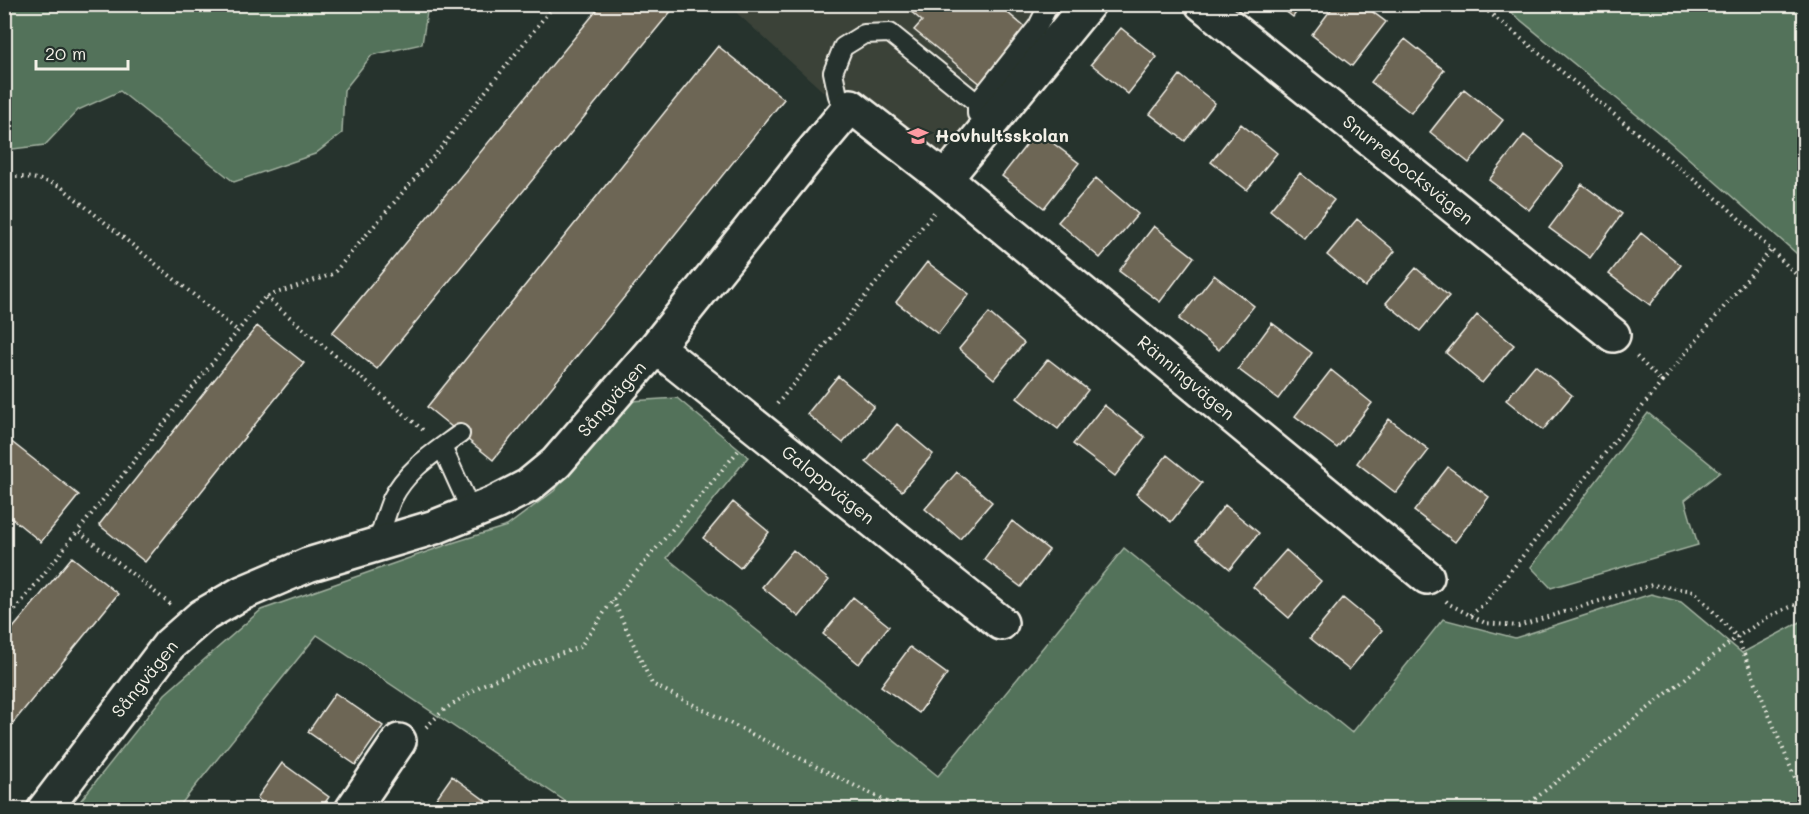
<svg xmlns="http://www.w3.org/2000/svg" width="1809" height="814" font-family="Mali,sans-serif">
  <rect width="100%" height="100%" fill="#26332d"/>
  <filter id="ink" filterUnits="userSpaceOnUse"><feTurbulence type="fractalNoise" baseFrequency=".0167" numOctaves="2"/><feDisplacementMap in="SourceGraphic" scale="12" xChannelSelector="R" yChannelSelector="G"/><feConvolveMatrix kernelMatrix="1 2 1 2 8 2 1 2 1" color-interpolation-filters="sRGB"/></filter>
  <g filter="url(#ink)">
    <path fill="#3b4239" d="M728 5H1069L925 184Z"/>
    <path fill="#52725a" stroke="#a3b2a1" stroke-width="1.5" d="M4 5 5 4 428 5 422 44 372 55 344 90 342 133 315 154 234 182 120 91 78 110 45 145 5 150Z
      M1502 5H1804V260L1670 142Z
      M677 398 748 457 667 558 938 776 1124 548 1352 733 1443 619 1515 638 1651 594 1681 602 1742 653 1804 620V809H577L317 635 177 809H74L165 694 261 610 455 542 507 526 554 491 631 401Z
      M1648 413 1720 472 1685 500 1698 545 1551 588 1531 567Z"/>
    <path fill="#6d6655" stroke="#f4f1e8" stroke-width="1.5" d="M602 4H677L377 369 332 333Z
      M902 4H997L1027 29 982 85 914 30 922 21Z
      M1276 4H1302L1293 17Z
      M1335 4H1362L1386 22 1352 66 1312 35Z
      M1121 28 1157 57 1128 94 1091 64Z
      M1405 39 1444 70 1411 113 1371 82Z
      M718 46 784 99 493 460 427 407Z
      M1180 75 1215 103 1185 141 1150 114Z
      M1464 89 1503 120 1469 163 1430 132Z
      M1241 124 1277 153 1247 190 1211 162Z
      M1037 131 1079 163 1044 208 1002 176Z
      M1524 135 1563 166 1529 210 1489 180Z
      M1300 173 1334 200 1304 238 1270 210Z
      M1096 178 1138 214 1100 258 1058 222Z
      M1582 184 1622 214 1590 258 1549 228Z
      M1357 219 1395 251 1365 287 1327 255Z
      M1154 226 1194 257 1160 302 1119 271Z
      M1641 233 1681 265 1650 305 1609 274Z
      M927 262 969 294 938 334 896 302Z
      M1416 268 1449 296 1420 331 1386 303Z
      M1214 275 1254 306 1219 350 1179 319Z
      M989 313 1024 343 994 379 959 349Z
      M1477 315 1514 345 1482 383 1446 353Z
      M1272 323 1312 353 1278 399 1238 369Z
      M257 326 304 363 145 562 99 525Z
      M1048 359 1088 390 1058 429 1017 398Z
      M1535 365 1572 395 1543 430 1506 400Z
      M1331 370 1372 403 1337 448 1295 416Z
      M838 376 874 406 843 443 807 414Z
      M1104 405 1145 437 1115 476 1073 444Z
      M1389 419 1429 450 1396 493 1357 463Z
      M897 424 933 454 902 491 866 462Z
      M4 436 79 495 41 542 4 512Z
      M1167 455 1202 483 1171 522 1136 494Z
      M1448 467 1489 497 1455 542 1414 511Z
      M957 472 992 502 960 539 925 509Z
      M733 502 769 532 740 568 703 538Z
      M1225 505 1259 533 1230 569 1196 541Z
      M1012 521 1049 550 1021 587 984 559Z
      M793 550 829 580 799 617 762 587Z
      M1286 550 1321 581 1289 618 1253 587Z
      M72 557 118 594 4 734V639Z
      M853 597 889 626 859 664 823 634Z
      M1343 598 1382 630 1349 670 1310 638Z
      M910 647 947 674 919 713 881 686Z
      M335 693 383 726 356 765 308 732Z
      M282 763 329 797 320 810H272L257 798Z
      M452 776 497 809V810H428Z"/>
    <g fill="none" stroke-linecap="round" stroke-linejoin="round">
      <g stroke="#f4f1e8" stroke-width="22">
        <path id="lane" d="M851 106 838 96 833 72 843 47 864 34 890 33 977 103
          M977 114V103L1038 26 1049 4
          M442 447 472 513
          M377 544C382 529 386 513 392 499 407 469 434 453 460 434"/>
      </g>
      <g stroke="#f4f1e8" stroke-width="38">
        <path id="street" d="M1202 4 1613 335
          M945 179 1427 577
          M656 347 1001 623
          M44 810 169 645 202 616 242 593 308 565 435 527 495 503 528 486 556 463 656 347 809 156 851 106 945 179 1088 4
          M352 810 399 741"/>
      </g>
      <path stroke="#f4f1e8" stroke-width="4" stroke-dasharray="1.5 4.5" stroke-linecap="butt" d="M1479 4 1726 206 1804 282
        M4 178C25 175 41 179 60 186L238 331
        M266 297 423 430
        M1662 382 1770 251
        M777 404 936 210
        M613 600 652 684 903 810
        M1446 601 1449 604 1485 623 1518 626 1652 585 1694 591 1737 637 1804 800
        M170 604 78 531 265 297 333 274 439 150 555 4
        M1471 615 1485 603 1662 382 1636 356
        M4 624 78 531
        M426 727 445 709 482 685 545 659 580 647 613 600 738 451
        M1521 810 1737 637 1768 617 1804 601"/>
      <use href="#lane" stroke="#26332d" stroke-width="18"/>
      <use href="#street" stroke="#26332d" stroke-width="33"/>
    </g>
  </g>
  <defs>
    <g id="school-bare" transform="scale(1.62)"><path d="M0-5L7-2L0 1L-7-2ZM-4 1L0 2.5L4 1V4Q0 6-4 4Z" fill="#ff9aa2" stroke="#26332d" stroke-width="2.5" paint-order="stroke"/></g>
  </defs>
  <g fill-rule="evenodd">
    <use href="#school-bare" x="918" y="136"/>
  </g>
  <g text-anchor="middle" stroke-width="4.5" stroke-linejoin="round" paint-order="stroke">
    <g font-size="18" font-weight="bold" fill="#f4f1e8" stroke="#26332d" text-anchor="start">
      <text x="935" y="142">Hovhultsskolan</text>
    </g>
    <g font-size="18" fill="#f4f1e8" stroke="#26332d">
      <text transform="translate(1408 170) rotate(39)" y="6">Snurrebocksvägen</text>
      <text transform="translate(1186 378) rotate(40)" y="6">Ränningvägen</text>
      <text transform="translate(612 399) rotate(-49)" y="6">Sångvägen</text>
      <text transform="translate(828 485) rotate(39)" y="6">Galoppvägen</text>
      <text transform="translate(145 679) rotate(-51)" y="6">Sångvägen</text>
    </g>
  </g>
  <rect width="1809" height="814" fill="none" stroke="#26332d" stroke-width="24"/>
  <rect x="12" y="12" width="1785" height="790" fill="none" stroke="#f4f1e8" stroke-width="2" filter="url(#ink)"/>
  <path d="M36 60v9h92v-9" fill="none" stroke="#f4f1e8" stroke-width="3"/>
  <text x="45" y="60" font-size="18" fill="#f4f1e8" stroke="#26332d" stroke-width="4.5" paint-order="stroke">20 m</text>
</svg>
